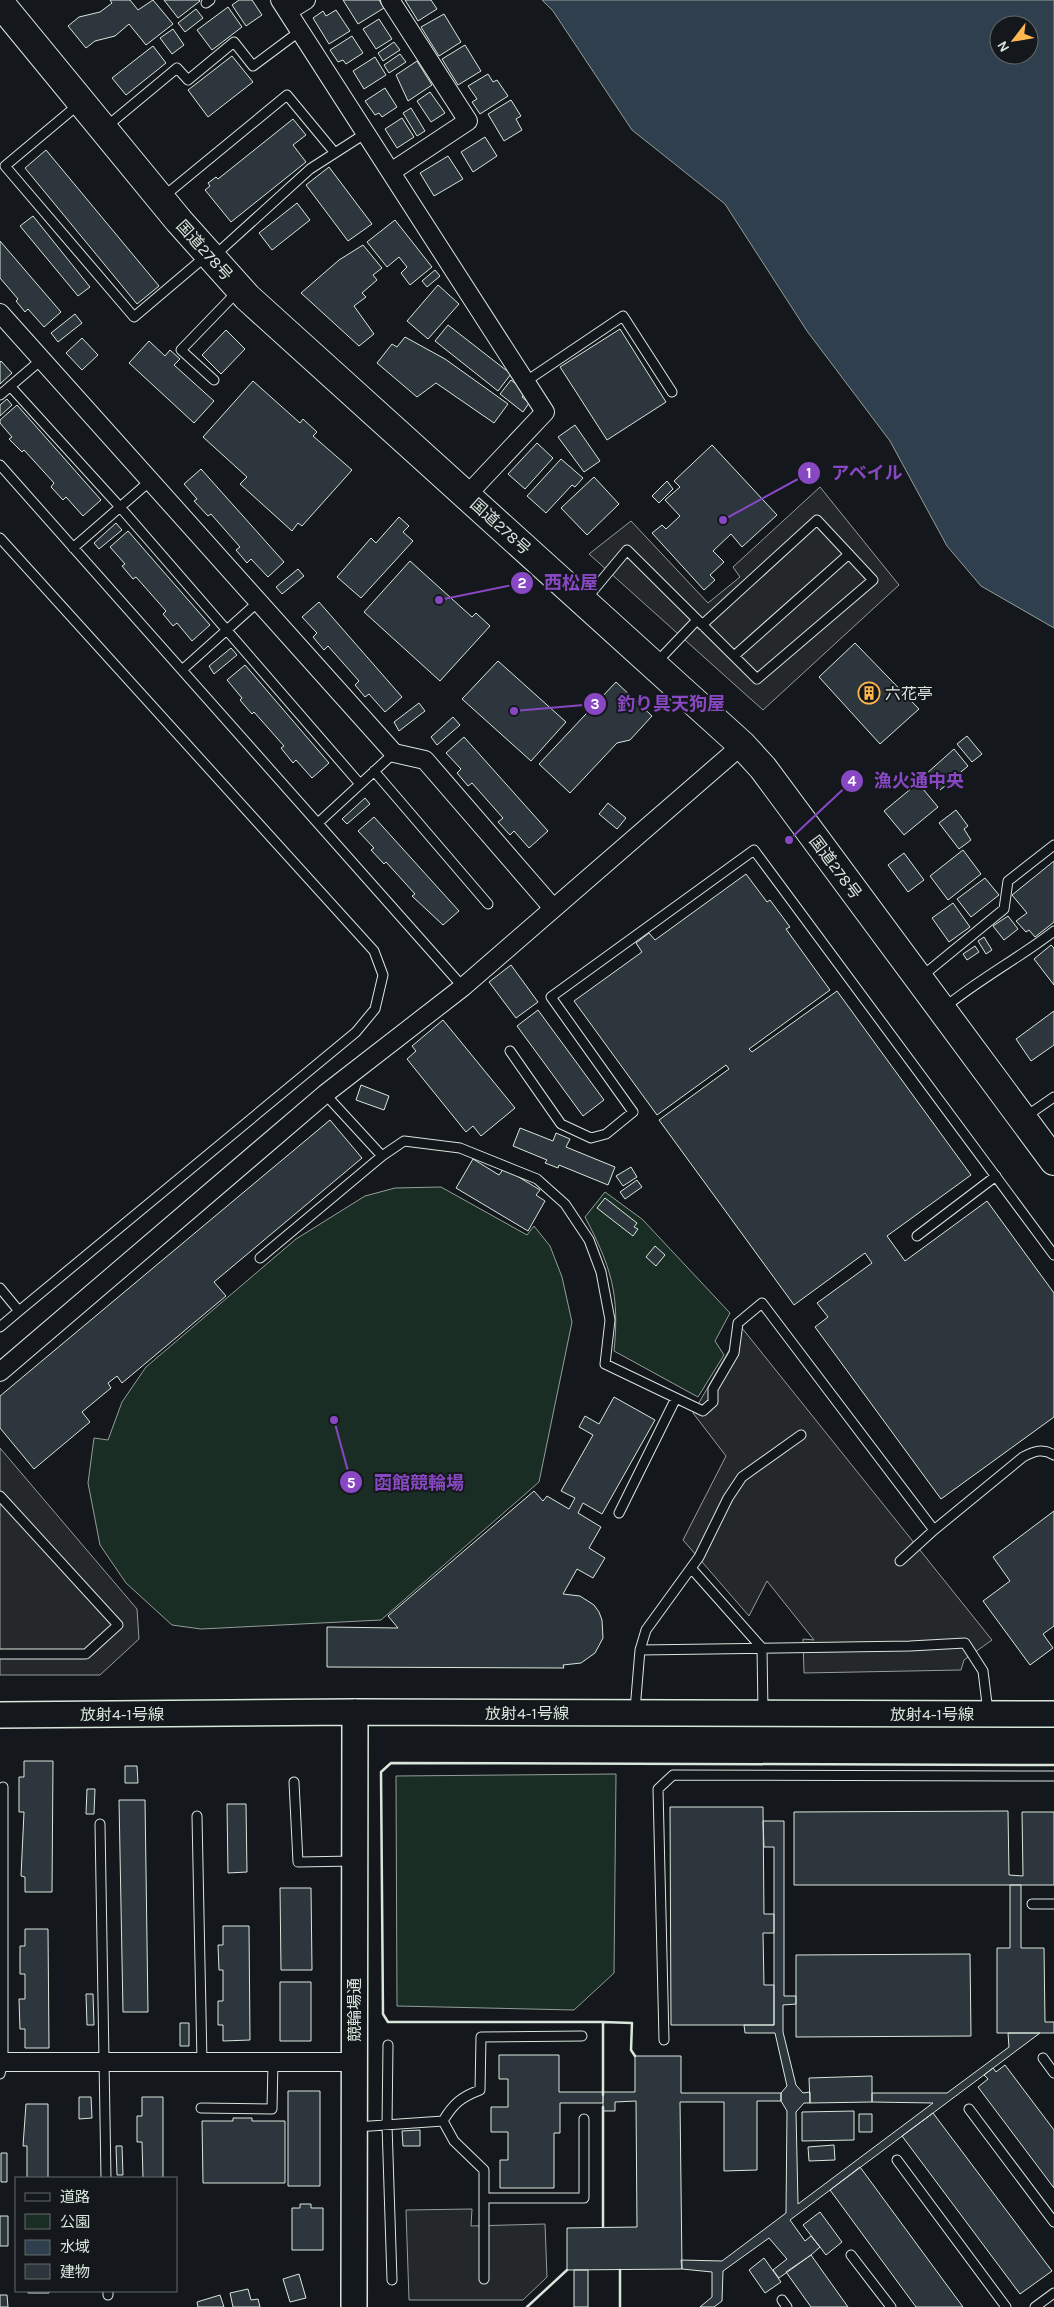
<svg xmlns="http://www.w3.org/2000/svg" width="1054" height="2307" font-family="Karla,'Noto Sans JP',sans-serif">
  <rect width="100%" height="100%" fill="#14181c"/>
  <path fill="#1a2d24" stroke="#939e99" d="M441 1187 527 1235 534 1226 550 1246 562 1277 572 1322 539 1482 381 1620 201 1629 172 1625 126 1583 100 1545 88 1483 94 1438 108 1440 122 1402 146 1367 296 1239 365 1196 395 1188Z
    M605 1192 642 1219 730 1313 715 1341 724 1355 698 1397 614 1351C620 1294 611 1267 585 1217Z
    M616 1774 614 1973 574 2010 397 2006 396 1776Z"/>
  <path fill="#24282b" stroke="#939e99" d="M820 487 899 585 763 710 589 554 631 521 708 603 740 577 733 567Z
    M742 1328 992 1640 964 1660 961 1670 804 1673 803 1639 814 1640 767 1581 749 1616 683 1540 726 1456 693 1413Z
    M0 1448 137 1609 139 1639 100 1675H0Z
    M472 2209 471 2226 545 2224 547 2277 523 2300H409L406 2210Z"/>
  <path fill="#2f3f4d" stroke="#939e99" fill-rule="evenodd" d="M542 0H1054V628L981 586 947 546 890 441 807 331 725 204 632 130 553 11ZM999 25H1029V55H999Z"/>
  <path fill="#2c363c" stroke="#d8e6dc" d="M110 0H130L138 10 153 0 173 24 146 45 129 24 115 36 95 41 86 48 68 26 79 17 100 12 112 3Z
    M164 0H199L200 1 178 18Z
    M239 0H252L262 15 246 26 232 5Z
    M343 0H379L384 8 358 24Z
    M405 0H431L437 9 418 21Z
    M228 7 242 27 212 50 197 30Z
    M196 9 203 18 185 32 178 23Z
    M336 10 350 31 329 44 313 18 323 11 326 16Z
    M444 14 461 42 439 56 421 27Z
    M379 19 392 39 376 49 363 29Z
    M173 29 184 45 172 54 160 38Z
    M352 36 363 53 346 64 343 60 338 62 330 50Z
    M394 42 400 50 383 61 378 53Z
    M465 45 481 71 458 85 442 59Z
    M153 46 166 63 126 95 112 78Z
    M400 54 406 62 389 73 384 65Z
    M232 56 253 82 208 117 188 90Z
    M375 57 386 75 364 89 353 71Z
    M417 61 432 85 408 101 396 75Z
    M488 74 493 82 497 80 508 96 480 114 472 102 477 99 468 86Z
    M385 88 397 107 382 117 379 113 375 115 365 101Z
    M430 92 445 113 431 122 417 101Z
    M511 100 521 116 516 119 522 130 504 141 488 114Z
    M411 108 425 131 417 136 403 113Z
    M402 118 414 137 397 148 385 129Z
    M293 119 306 135 293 145 306 162 231 222 205 190 210 186 208 183 216 177 218 179Z
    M485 137 497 156 473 172 461 152Z
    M46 150 159 286 137 304 25 168Z
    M448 156 463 179 434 196 420 173Z
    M329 167 372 224 348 241 306 185Z
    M297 203 310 220 272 250 259 233Z
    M33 216 90 287 78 296 20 226Z
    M395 220 432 267 410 285 401 273 407 267 399 257 387 267 367 242Z
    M0 241 61 312 44 327 28 309 25 312 16 301 18 299 0 278Z
    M363 245 382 268 373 275 377 280 362 293 366 297 354 306 374 334 359 346 301 293 339 260Z
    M435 270 440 276 427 287 422 281Z
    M438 285 459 304 428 339 407 321Z
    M75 314 82 323 58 342 51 333Z
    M448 325 511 374 498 391 435 341Z
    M620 329 666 402 607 440 560 367Z
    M226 330 245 349 221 374 202 355Z
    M405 337 445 359 508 404 494 423 436 383 417 397 377 363 392 344 397 347Z
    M82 338 98 355 82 370 66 353Z
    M149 341 165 356 170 350 180 359 174 365 214 401 194 423 129 363Z
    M1 361 12 373 0 384V362Z
    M511 380 526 392 522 397 529 403 523 412 500 394Z
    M253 381 300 423 303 419 317 432 313 436 352 470 302 526 298 523 292 531 240 484 247 477 203 437Z
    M7 399 12 405 0 416V405Z
    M17 405 101 500 83 516 66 497 63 500 51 487 54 483 24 450 22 452 9 439 12 437 0 423V420Z
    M575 425 600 461 584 472 558 437Z
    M537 443 553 458 525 489 508 474Z
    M712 445 777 515 742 547 731 534 713 551 724 562 710 575 715 580 704 590 652 533 662 525 666 529 680 516 665 500 680 487 674 481Z
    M561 459 583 478 575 487 572 485 546 513 527 496Z
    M201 469 284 562 268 577 251 559 247 563 236 550 240 547 211 514 208 516 194 501 197 499 184 484Z
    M594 477 619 504 587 535 561 508Z
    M667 481 673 489 659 503 652 496Z
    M399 517 409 526 403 532 413 541 361 598 337 577 371 538 376 543Z
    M116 523 122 530 99 549 94 543Z
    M128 531 210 625 192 641 177 623 173 626 163 614 166 611 136 577 133 579 122 566 125 564 110 547Z
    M410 561 472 617 476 613 490 626 440 681 364 612Z
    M298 569 304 576 282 594 276 587Z
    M319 602 402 697 385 712 369 694 365 697 355 685 359 681 328 646 324 650 313 637 317 633 302 617Z
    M855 643 919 709 880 744 819 677Z
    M231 648 237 655 214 674 209 666Z
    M498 661 566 722 531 761 462 699Z
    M245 665 329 763 312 778 296 760 293 763 281 748 284 746 254 712 252 714 240 700 242 698 227 680Z
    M616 682 652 716 630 740 617 743 570 793 539 764Z
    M419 703 425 711 399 731 394 722Z
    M453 717 460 725 437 745 431 737Z
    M967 736 982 754 972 762 957 744Z
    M464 737 548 831 529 848 514 831 510 835 498 822 503 818 472 783 468 786 457 773 461 769 446 753Z
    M954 749 968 766 955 777 958 781 949 790 945 786 940 790 926 774Z
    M918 783 938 807 904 835 884 811Z
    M365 798 370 804 347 824 342 819Z
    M608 803 626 818 617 829 599 814Z
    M956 810 968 826 964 829 971 840 959 849 939 823Z
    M374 817 459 911 443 925 412 896 415 894 386 862 384 864 371 850 374 848 358 831Z
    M963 850 981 874 948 900 930 876Z
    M904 853 924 880 908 892 888 865Z
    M1054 861V922L1035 937 1029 930 1026 932 1016 921 1027 913 1012 895Z
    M746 874 767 902 770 900 790 927 786 929 830 990 749 1049 752 1052 837 991 971 1175 887 1236 905 1261 987 1201 1054 1293V1417L941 1499 815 1327 828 1317 817 1303 872 1263 865 1253 794 1305 659 1120 729 1069 726 1065 657 1115 574 1001 642 952 636 943 649 933 655 940Z
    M985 878 999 895 971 917 957 899Z
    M953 903 970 927 949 942 932 918Z
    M1008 916 1018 929 1004 940 993 926Z
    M984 937 992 950 986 954 978 941Z
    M1051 945 1054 948V985L1034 959Z
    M975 946 979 952 967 960 963 954Z
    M511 965 538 1002 516 1018 489 982Z
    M538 1010 604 1100 583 1116 517 1026Z
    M1054 1011V1045L1031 1061 1016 1039Z
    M443 1020 515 1108 481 1136 473 1126 466 1132 407 1059 416 1051 412 1046Z
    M361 1085 389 1096 384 1110 356 1100Z
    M330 1120 362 1158 214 1282 226 1296 122 1383 117 1376 108 1383 111 1388 82 1412 90 1422 34 1469 0 1428V1396Z
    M520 1128 553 1141 556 1133 570 1139 566 1147 615 1167 608 1185 559 1165 558 1168 545 1163 547 1160 513 1146Z
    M473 1159 499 1175 504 1168 540 1190 536 1195 545 1201 528 1231 456 1188Z
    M631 1167 637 1177 623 1186 616 1176Z
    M637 1180 642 1187 625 1199 620 1192Z
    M605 1198 637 1223 634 1227 638 1229 633 1236 597 1208Z
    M655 1246 665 1255 656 1266 646 1257Z
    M614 1397 655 1420 602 1514 583 1503 578 1513 601 1527 589 1548 605 1558 593 1578 577 1569 563 1594 580 1596 594 1605 599 1612 602 1620 603 1638 595 1653 581 1663 563 1665 564 1668 327 1667V1627L398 1628 388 1616 534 1491 543 1501 547 1496 569 1509 575 1498 561 1491 593 1435 579 1427 585 1416 599 1424Z
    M1054 1511V1626L1043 1634 1053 1648 1030 1665 983 1601 1010 1581 993 1557Z
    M24 1761H53L52 1892H25V1877L21 1876 24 1812H19V1777H24Z
    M125 1766H137L138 1783H125Z
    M87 1789H95L94 1814H86Z
    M119 1800H145L148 2012H123Z
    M227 1804H246L247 1872 228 1873Z
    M670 1807H763L764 1914H774V1933H763L764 1985H774V2025H671Z
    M1008 1811 1009 1875 1023 1876 1022 1812H1054V1885H794V1812Z
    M763 1821H784V1996H796V2004L783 2005V2032L796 2085 803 2093 810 2092V2103H804L796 2112 798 2204 933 2103 872 2102V2093H947L1009 2047 1008 2033H1040L790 2220 805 2241 811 2236 820 2247 811 2255 779 2278 773 2270 787 2259 769 2238 723 2271 722 2301 714 2307H700L712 2297V2272L682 2269 681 2260 722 2261 786 2213 787 2111 781 2101V2093L787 2086 775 2033H745L744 2025H774V1847H764Z
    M1010 1885H1021V1948H1044L1045 2022H1054V2033H997V1948H1010Z
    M280 1888H311L312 1970H281Z
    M223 1926H249L250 2040 223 2041V2025H218V2001H223V1970H219L218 1945H223Z
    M25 1929H48L49 2048H25V2029H20L19 1999H25V1974H20V1946H25Z
    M970 1954 971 2036 796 2037V1955Z
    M280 1982H311V2041H280Z
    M86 1994H93L94 2025H87Z
    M180 2023H189V2046H180Z
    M499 2055H559V2092H603V2103H560V2133H554V2188H500V2160H508V2132H491V2107H508V2079H499Z
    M635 2056H681V2093H781V2101H757V2170L724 2171V2102H680L682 2269 567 2270V2228L637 2227 636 2101 615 2102V2111H603V2092H635Z
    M1005 2065 1054 2130V2188L978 2087 988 2079 984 2075 993 2068 996 2072Z
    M872 2076V2102L810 2103 809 2078Z
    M288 2091H320V2186H288Z
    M79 2097H91L92 2118 79 2119Z
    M142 2097H163V2178H143L142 2142H137V2116H142Z
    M26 2104H48V2178H27V2146H23Z
    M854 2111V2140L802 2141V2112Z
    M933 2113 1052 2271 1020 2294 902 2136Z
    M859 2114H872V2132H859Z
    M233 2118H252V2121H285V2183H203L202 2121H233Z
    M420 2130V2146H403L402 2131Z
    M834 2145 835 2160 809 2161 808 2147Z
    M116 2146H122L123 2175H117Z
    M1 2153H7V2182H1Z
    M860 2167 963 2307H916L830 2190Z
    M300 2204H311V2208H323V2250H292V2208H300Z
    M820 2212 842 2242 826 2255 803 2225Z
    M0 2216H8V2246H0Z
    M811 2255 848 2307H811L786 2272Z
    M764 2258 781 2282 765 2293 749 2270Z
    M574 2270H588V2307H574Z
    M299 2274 306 2298 290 2302 283 2279Z
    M248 2289 251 2300 258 2299 260 2307H233L230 2293Z
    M28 2291H49V2293H28Z
    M0 2295H7L8 2307H0Z
    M220 2295 224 2307H198L197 2302Z"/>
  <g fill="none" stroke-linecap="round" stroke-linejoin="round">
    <g stroke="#d8e6dc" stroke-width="11">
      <path id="lane" d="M206 3 210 0
        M79 104 5 166 134 317 206 256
        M106 127 177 68 188 80 234 42 253 66 300 31
        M163 197 287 95 335 153
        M213 257 310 169 366 133
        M214 380 181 350 238 291
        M525 382 623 316 672 392
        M10 386 120 507 360 784
        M0 395 41 360
        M0 465 463 987
        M0 538 374 951 383 975 375 1009 356 1032 19 1311
        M73 548 150 481
        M586 599 627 550 757 679 873 580 817 520 702 625
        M734 656 849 554
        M656 663 697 620
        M182 670 258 602
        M374 771 488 904
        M318 823 394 753
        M921 977 1004 909 1008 881 1054 845
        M944 1008C979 979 1018 959 1054 931
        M510 1051 561 1124 591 1138 606 1134 633 1112 551 997 754 850 1054 1255
        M325 1094 382 1156
        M1025 1117 1054 1097
        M917 1236 996 1176
        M260 1258 382 1156 404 1141 460 1148 537 1179 565 1204 589 1240 601 1272 610 1320 605 1364 703 1411 713 1402V1389L734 1353 738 1323 762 1303 934 1530 1023 1457C1034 1451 1043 1448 1054 1455
        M0 1288 19 1311 0 1327
        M0 1496 118 1625 86 1654H0
        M619 1513 676 1398
        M900 1561 934 1530
        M691 1568 762 1648 763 1711
        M640 1650 646 1630 699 1557 728 1498 742 1477 801 1435
        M635 1710 640 1650 910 1646 965 1643 983 1671 988 1712
        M294 1782 298 1862 354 1861
        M197 1816 202 2062
        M100 1824 106 2178
        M1032 1904H1054
        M664 2040 658 1789 673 1775 1054 1776
        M388 2045 387 2125 392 2280
        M1043 2058 1054 2073
        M0 2074 3 2062V1787
        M201 2108 272 2109 273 2062
        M969 2109 1054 2222
        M443 2121C453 2104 461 2097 480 2090L481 2037 582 2036
        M356 2127 443 2121 454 2141 484 2170V2279
        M897 2160 1006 2307
        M484 2198H584V2119
        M851 2255 891 2307
        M108 2291V2295
        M782 2300 787 2307
        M1035 2307 1054 2293"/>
    </g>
    <g stroke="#d8e6dc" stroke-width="20">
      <path id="street" d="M280 0 545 412 467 495
        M390 0 468 121 391 172
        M288 11 306 0
        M0 313 394 753 425 760 553 908
        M0 1372 325 1094 463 987 742 745
        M0 2062H353"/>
    </g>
    <g stroke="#d8e6dc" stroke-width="28">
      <path id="secondary" d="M0 1715 355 1712 1054 1714
        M354 2307 355 1712"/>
    </g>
    <g stroke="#d8e6dc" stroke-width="30">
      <path id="highway" d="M0 3 179 221 247 297 742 745 763 768 1054 1161"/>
    </g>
    <use href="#lane" stroke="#14181c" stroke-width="9"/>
    <use href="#street" stroke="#14181c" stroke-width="18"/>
    <use href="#secondary" stroke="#14181c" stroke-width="25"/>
    <use href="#highway" stroke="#14181c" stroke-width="28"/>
    <path stroke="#d8e6dc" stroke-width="2.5" d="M603 2022 632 2023 631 2050 635 2056
      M603 2095V2022H388L383 2014 381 1772 391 1763 1054 1765
      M603 2107V2227
      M527 2307 567 2270
      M620 2307V2270"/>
  </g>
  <defs>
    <g id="building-ring" transform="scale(1.125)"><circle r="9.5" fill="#14181c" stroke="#ffb74d" stroke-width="1.5"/><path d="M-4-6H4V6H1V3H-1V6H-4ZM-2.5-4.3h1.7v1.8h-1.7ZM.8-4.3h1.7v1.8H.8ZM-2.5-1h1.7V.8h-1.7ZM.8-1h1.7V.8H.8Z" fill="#ffb74d"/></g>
  </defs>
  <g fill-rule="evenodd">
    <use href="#building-ring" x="869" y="693"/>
  </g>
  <g text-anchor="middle" stroke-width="4" stroke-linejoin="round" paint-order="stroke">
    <g font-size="16" fill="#d8e6dc" stroke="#14181c">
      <text transform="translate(205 250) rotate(48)" y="6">国道278号</text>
      <text transform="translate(501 526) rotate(42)" y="6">国道278号</text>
      <text transform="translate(836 867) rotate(53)" y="6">国道278号</text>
      <text x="527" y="1719">放射4-1号線</text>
      <text x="122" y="1720">放射4-1号線</text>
      <text x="932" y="1720">放射4-1号線</text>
      <text transform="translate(354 2010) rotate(-90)" y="6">競輪場通</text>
    </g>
    <g font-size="16" fill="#d8e6dc" stroke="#14181c" text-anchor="start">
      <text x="885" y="699">六花亭</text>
    </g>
  </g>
  <path fill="none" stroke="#8948c3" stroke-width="2" d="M723 520L809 473M439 600L522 583M514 711L595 704M789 840L852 781M334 1420L351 1482"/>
  <g fill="#8948c3" stroke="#14181c" stroke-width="2">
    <circle cx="723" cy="520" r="5"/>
    <circle cx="439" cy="600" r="5"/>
    <circle cx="514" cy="711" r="5"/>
    <circle cx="789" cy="840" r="5"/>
    <circle cx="334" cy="1420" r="5"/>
    <circle cx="809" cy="473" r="12"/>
    <circle cx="522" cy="583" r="12"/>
    <circle cx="595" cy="704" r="12"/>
    <circle cx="852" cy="781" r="12"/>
    <circle cx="351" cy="1482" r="12"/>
  </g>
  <g font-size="15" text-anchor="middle" font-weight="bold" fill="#fff">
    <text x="809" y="478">1</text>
    <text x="522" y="588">2</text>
    <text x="595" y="709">3</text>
    <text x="852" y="786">4</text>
    <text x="351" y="1488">5</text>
  </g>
  <g font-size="18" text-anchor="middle" font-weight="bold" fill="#8948c3" stroke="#14181c" stroke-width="4" stroke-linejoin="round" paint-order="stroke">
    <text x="867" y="479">アベイル</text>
    <text x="571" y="589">西松屋</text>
    <text x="671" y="710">釣り具天狗屋</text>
    <text x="919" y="787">漁火通中央</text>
    <text x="419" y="1489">函館競輪場</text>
  </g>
  <rect x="15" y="2177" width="162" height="115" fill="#14181c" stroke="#626a69"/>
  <rect x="25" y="2193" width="25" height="8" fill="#14181c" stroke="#626a69"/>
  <text x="60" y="2202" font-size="15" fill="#d8e6dc">道路</text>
  <rect x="25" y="2214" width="25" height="15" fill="#1a2d24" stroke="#626a69"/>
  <text x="60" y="2227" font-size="15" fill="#d8e6dc">公園</text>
  <rect x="25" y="2240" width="25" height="15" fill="#2f3f4d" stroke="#626a69"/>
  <text x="60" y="2252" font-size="15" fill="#d8e6dc">水域</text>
  <rect x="25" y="2264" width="25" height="15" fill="#2c363c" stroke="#626a69"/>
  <text x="60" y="2277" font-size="15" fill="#d8e6dc">建物</text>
  <g transform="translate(1014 40) rotate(239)"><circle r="24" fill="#14181c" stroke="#626a69"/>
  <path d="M0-4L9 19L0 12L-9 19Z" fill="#ffb74d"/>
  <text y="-8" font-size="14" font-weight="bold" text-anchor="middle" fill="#d8e6dc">N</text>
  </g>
</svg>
